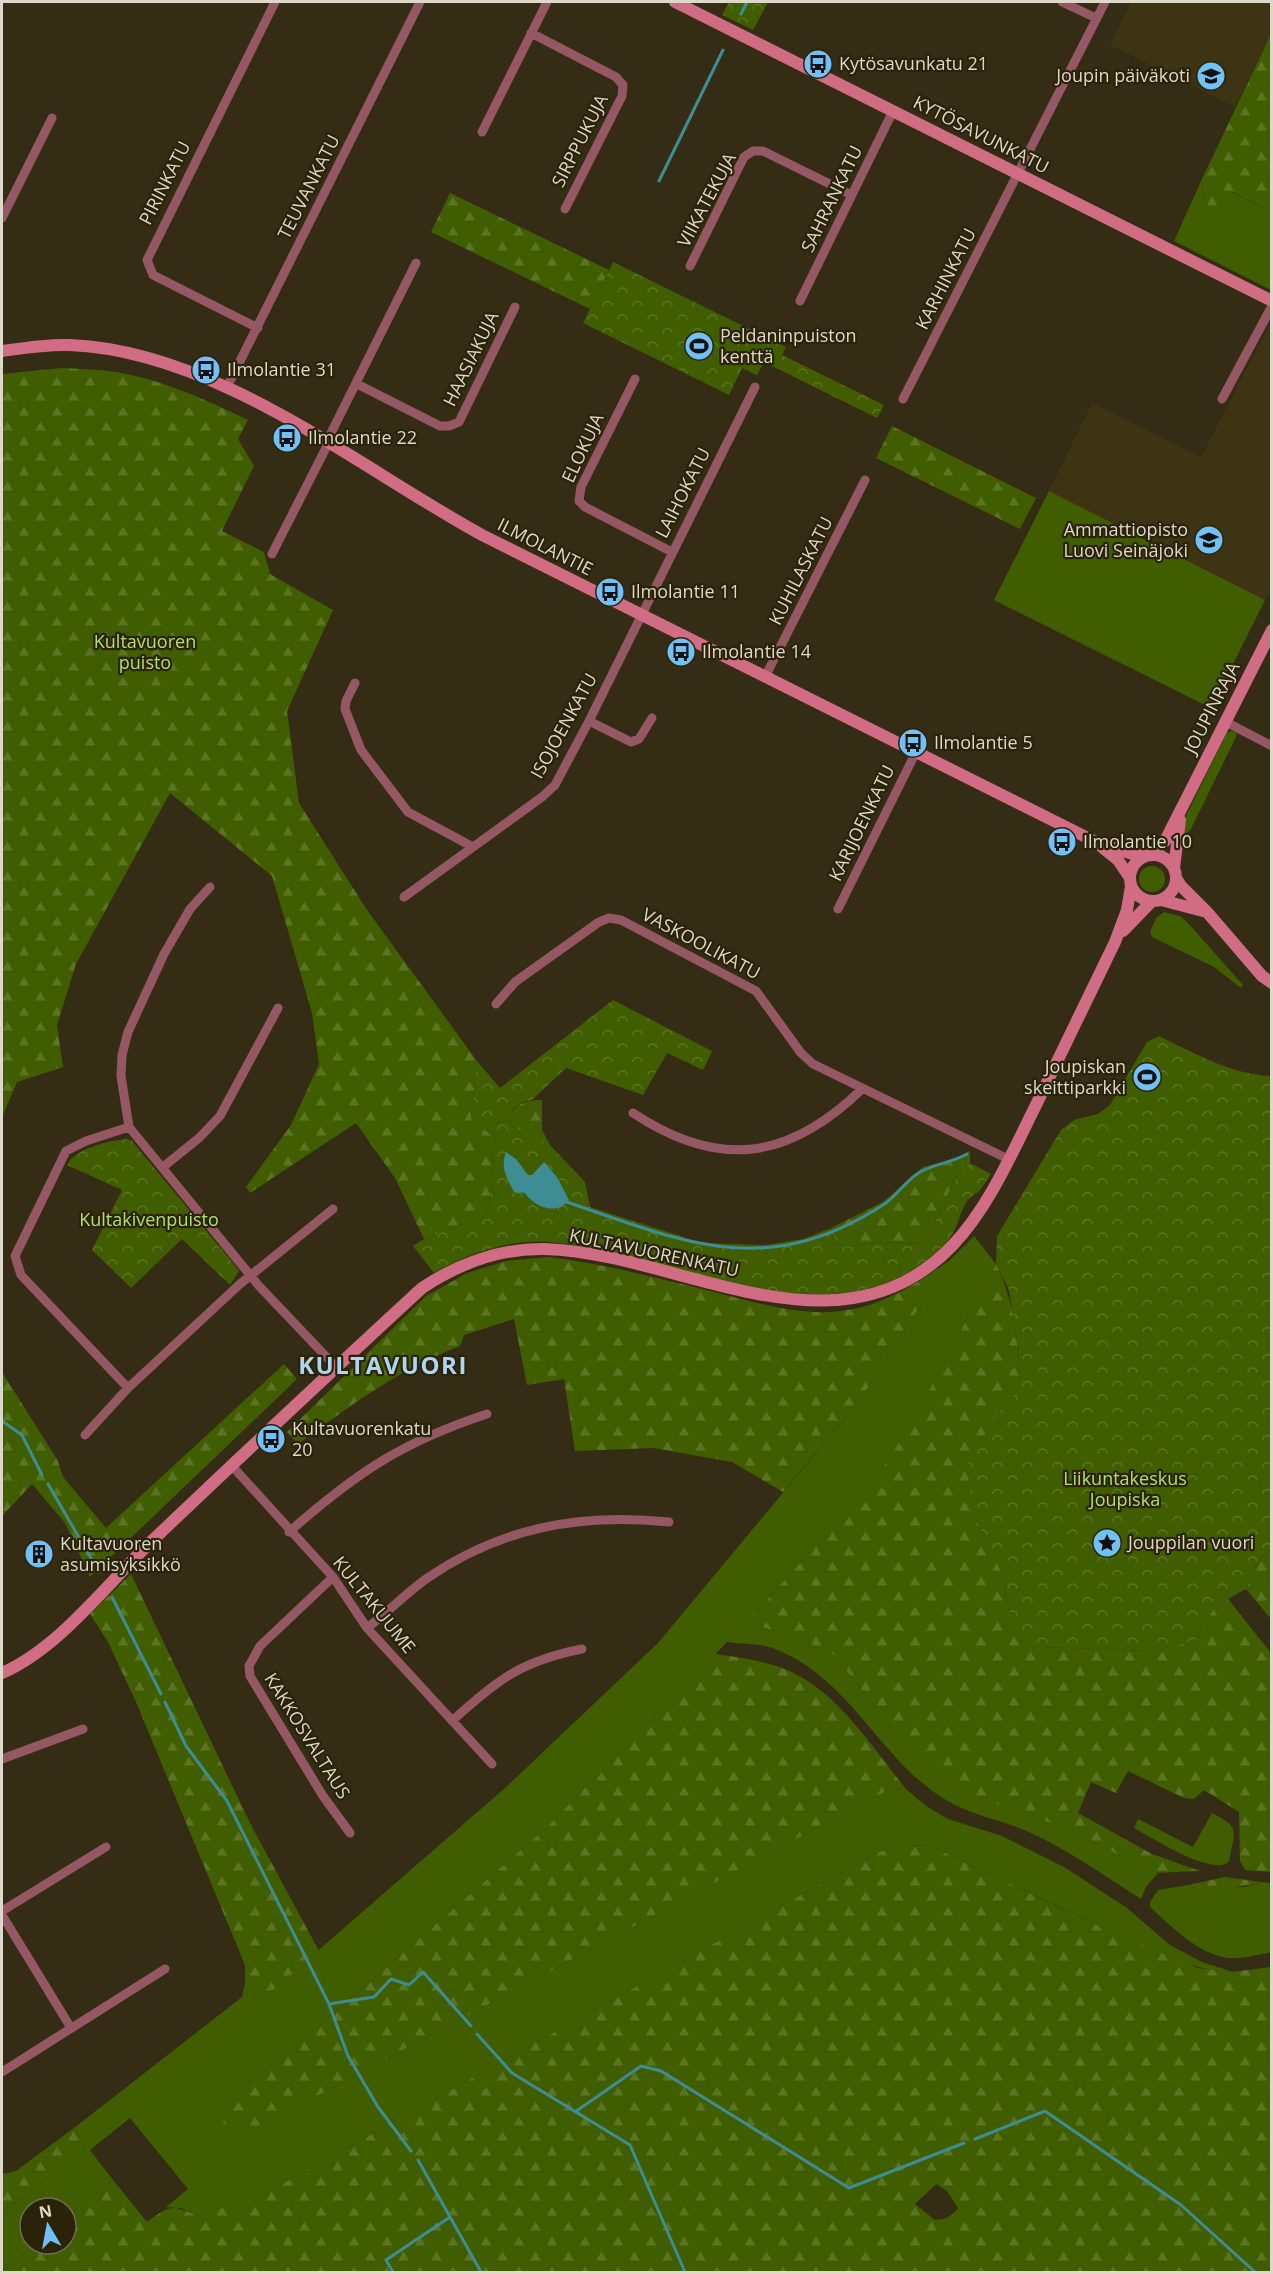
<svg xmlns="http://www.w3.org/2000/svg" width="1273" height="2274" font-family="'Open Sans',sans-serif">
  <defs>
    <pattern id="forest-firs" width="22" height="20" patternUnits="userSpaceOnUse" patternTransform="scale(1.5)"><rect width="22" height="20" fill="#405e00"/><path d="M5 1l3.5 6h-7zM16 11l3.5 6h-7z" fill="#5b7424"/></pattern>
    <pattern id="park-crowns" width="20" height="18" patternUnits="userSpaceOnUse" patternTransform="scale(1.5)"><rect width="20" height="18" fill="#405e00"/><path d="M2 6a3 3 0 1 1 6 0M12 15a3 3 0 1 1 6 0" fill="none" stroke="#5b7424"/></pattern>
  </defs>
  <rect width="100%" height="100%" fill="#342c14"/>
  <path fill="#3e3313" d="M1131 2H1271V34L1235 107 1110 45Z
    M1271 322 1272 588 1265 600 1049 491 1092 403 1201 457Z"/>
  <path fill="#405e00" d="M1202 179 1203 203 1216 210 1231 192 1271 211V290L1174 241Z
    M1049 491 1265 600 1211 708 994 600Z
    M1232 731 1237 733 1236 737 1191 829 1180 840 1187 814 1227 732Z
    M1139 879a13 13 0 1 1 26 0a13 13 0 1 1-26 0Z
    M1164 912 1180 916 1188 923 1243 985 1241 988 1214 967 1152 937 1150 932 1156 918Z
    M974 1236 996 1264 910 1426 854 1512 845 1505 827 1525 809 1553 746 1623 794 1636 834 1655 893 1729 1066 1828 1153 1873H1158L1146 1887 1141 1899C1105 1876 1070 1851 1031 1833 1004 1820 972 1816 946 1800 880 1761 850 1676 772 1648 759 1643 741 1644 727 1642L545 1829 313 2031 231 2097 236 2132 254 2130 888 1790 906 1789 926 1806 948 1819 1002 1836 1064 1867 1127 1908 1170 1945 1202 1962 1233 1972C1181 1970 1129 1940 1083 1918 1032 1894 982 1870 931 1846L906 1845 878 1852 264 2194 195 2215 181 2208 166 2207 188 2189 130 2118 90 2150 113 2180 66 2218V2208H30V2244H35L2 2272V2215L86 2146 74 2128 242 1997 268 1994 505 1788 658 1643 860 1400 950 1260Z
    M1212 1813C1242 1828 1234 1831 1229 1862 1210 1876 1153 1838 1134 1828L1138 1819 1193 1847Z
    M1262 1882 1271 1883V1952C1258 1955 1243 1959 1229 1958 1199 1955 1171 1926 1150 1907V1902L1158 1890 1188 1885 1193 1888 1244 1887Z"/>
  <path fill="url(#forest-firs)" fill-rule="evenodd" d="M1271 34V211L1232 192 1216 210 1203 203 1202 179Z
    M450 193 609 270 590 309 431 232Z
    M62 368C77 369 93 369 108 371 157 377 204 399 248 420L238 439 254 466 222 531 264 552 270 574 333 610 287 711 299 803 367 910 477 1061 471 1118 495 1138 492 1162 493 1181 487 1215 424 1239 395 1178 356 1123 250 1193 246 1187 291 1125 319 1064 312 1013 272 876 170 793 76 964 57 1025 63 1067 17 1082 2 1117V374Z
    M892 426 1036 498 1020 529 876 458Z
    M542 1100V1130L550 1145 547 1146 512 1126C509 1105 523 1100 542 1100Z
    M970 1151V1163L958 1173 925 1244 882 1242 846 1247 836 1241 831 1228 883 1202 923 1167 950 1161Z
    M549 1257C606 1264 662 1279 718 1293 753 1302 794 1314 830 1312 877 1310 913 1286 950 1260L860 1400 783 1492 732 1462 653 1448 575 1451 564 1379 527 1385 514 1319 464 1335 460 1346C399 1369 350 1406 298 1444L287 1432 426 1296 467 1273 506 1261Z
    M996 1264C1016 1305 1018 1344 1020 1388L996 1415 973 1513 1002 1573 1010 1615 1042 1647 1152 1651 1195 1641 1215 1606 1228 1599 1271 1653V1872L1245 1870 1240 1861 1239 1812 1204 1790 1194 1799 1184 1798 1128 1771 1116 1793 1091 1782 1078 1813 1152 1854 1200 1871 1153 1873 1066 1828 966 1793 930 1766 893 1729 834 1655 794 1636 746 1623 809 1553 827 1525 845 1504 854 1511 910 1426Z
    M284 1364 297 1379 90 1577 65 1523 32 1484 2 1516V1372L58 1461 63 1477 106 1528Z
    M1271 1549V1619L1246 1589 1258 1560Z
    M131 1574 251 1825 319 1951 268 1994 242 1997 245 1983V1965L136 1702 108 1642 90 1614Z
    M715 1654C737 1657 761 1660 782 1668 836 1688 871 1746 906 1789L888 1790 254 2130 236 2132 223 2123 231 2097 313 2031 545 1829Z
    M906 1845 931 1846 1112 1932 1198 1968 1232 1972 1271 1967V2272H2L35 2244H66V2218L113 2180 147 2222C167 2207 171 2203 195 2215L264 2194 878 1852ZM936 2184 947 2191 958 2208C952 2217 946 2219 935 2220L915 2204Z
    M1225 1877 1262 1882C1247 1886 1200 1894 1188 1885Z
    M74 2128 86 2146 2 2215V2174L16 2171Z"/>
  <path fill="url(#park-crowns)" d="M729 2H768L753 30 722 15Z
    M613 262 786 347 782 355 884 405 877 418 764 362 757 375 742 368 729 395 583 323Z
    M613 1000 712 1051 703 1070 667 1053 643 1095 566 1068 532 1100 522 1102 513 1109 512 1126 550 1145 585 1182 590 1207 702 1243 765 1245 803 1239 831 1228 836 1241 846 1247 882 1242 925 1244 958 1173 970 1163 991 1174C987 1180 982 1189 977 1193 973 1196 970 1197 967 1201 958 1215 958 1232 944 1245 833 1354 678 1251 550 1242 509 1239 469 1253 434 1273L413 1246 424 1239 487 1215 493 1181 492 1162 495 1138 471 1118 477 1061 500 1088Z
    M1159 1036C1196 1054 1230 1074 1271 1076V1549L1258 1560 1246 1589 1215 1606 1195 1641 1152 1651 1042 1647 1021 1640 1010 1615 1002 1573 973 1513 967 1466 996 1415 1020 1388 1018 1348 1009 1290 996 1264 997 1236 1061 1130 1074 1120 1098 1114 1110 1105 1147 1042Z
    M127 1139 132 1141 233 1263 239 1271 230 1285 182 1239 131 1288 92 1250 122 1190 67 1165C76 1148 108 1141 127 1139Z"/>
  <path fill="#3e8c94" d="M506 1152 516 1159 528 1175H532L544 1162 557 1177 569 1200C557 1216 534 1207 525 1193L514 1192C507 1179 500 1167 506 1152Z"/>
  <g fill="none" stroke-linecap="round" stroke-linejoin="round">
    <path stroke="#3e8c94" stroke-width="3" d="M741 14 747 2
      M659 181 723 50
      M567 1202C686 1243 766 1280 883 1205 896 1197 904 1183 917 1174 931 1164 952 1163 967 1154
      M2 1421 22 1435 42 1475
      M48 1484 99 1572
      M112 1597 161 1694
      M165 1702 186 1746 227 1801 329 2004 348 2056 378 2107 411 2151
      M329 2004 374 1997 391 1979 409 1985 423 1972 471 2026
      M477 2034 512 2073 630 2145 685 2272
      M575 2112 641 2066 661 2071 849 2188 964 2143
      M975 2139 1045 2111 1181 2205 1255 2272
      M418 2160 481 2272
      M393 2272 386 2260 450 2217"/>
    <path stroke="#955764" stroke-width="9" d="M1062 2 1096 18
      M531 33 616 77 623 85 622 96 565 209
      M482 132 547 2
      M2 218 52 118
      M690 266 744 157 753 151H763L852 195
      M800 301 893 111
      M258 328 153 275 147 260 275 2
      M635 379 581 487 579 501 585 507 672 552
      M357 384 440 426H449L459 422 515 307
      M227 387 420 2
      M903 399 1105 2
      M1222 399 1272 306
      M326 443 416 263
      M272 554 328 444
      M765 677 865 480
      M355 683 346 701 345 709 361 750 408 812 473 847
      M589 721 631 742 639 739 652 718
      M1226 722 1272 746
      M210 887 190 909 164 954 128 1032 122 1055 121 1076 129 1127 259 1286 336 1367
      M404 897 542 797 555 785 589 721 755 387
      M838 909 916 752
      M496 1004 515 982 599 922 609 918 621 920 756 991 801 1053 813 1064 1008 1159
      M633 1113C719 1170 789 1160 862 1089
      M163 1167 199 1138 220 1116 278 1008
      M128 1388 21 1275 15 1256 66 1151 86 1141 129 1127
      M85 1435 128 1388 240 1284 333 1209
      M232 1466 333 1577 367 1628 492 1764
      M289 1532C356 1473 402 1442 487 1414
      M333 1577 260 1646 249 1666 250 1676 323 1796 350 1833
      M367 1628C387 1613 405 1594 426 1579 501 1527 581 1513 669 1522
      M452 1721C497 1680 521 1661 582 1649
      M2 1759 83 1729
      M2 1911 106 1847
      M2 1915 71 2028
      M2 2072 165 1969"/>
    <path stroke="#d06c83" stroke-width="12" d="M675 2 1272 301
      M2 351C24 348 47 344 69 345 215 350 358 467 482 535L1096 842 1136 855 1146 856
      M1102 847 1118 860 1130 878
      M1130 878a23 23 0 1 1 46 0a23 23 0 1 1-46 0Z
      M1151 855 1165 841 1272 630
      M1174 868 1180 820
      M1176 878 1181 886 1207 912 1262 976 1272 983
      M1161 900 1203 911
      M1123 931 1152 901
      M2 1673C61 1647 108 1582 155 1538 243 1454 332 1371 422 1288 458 1264 501 1248 545 1249 680 1253 837 1365 952 1246 989 1207 1012 1153 1036 1105 1062 1051 1089 996 1115 942L1127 910 1131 886"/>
  </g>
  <defs>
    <g id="bus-disc" transform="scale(1.5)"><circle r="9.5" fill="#72c1f5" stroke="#2a2209"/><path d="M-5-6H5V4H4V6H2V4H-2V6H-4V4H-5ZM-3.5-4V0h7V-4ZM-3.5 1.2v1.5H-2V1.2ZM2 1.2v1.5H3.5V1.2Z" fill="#111"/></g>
    <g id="school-disc" transform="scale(1.5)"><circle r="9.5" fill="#72c1f5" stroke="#2a2209"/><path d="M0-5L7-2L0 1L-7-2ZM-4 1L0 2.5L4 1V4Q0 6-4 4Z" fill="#111"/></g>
    <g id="stadium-disc" transform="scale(1.5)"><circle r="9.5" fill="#72c1f5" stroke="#2a2209"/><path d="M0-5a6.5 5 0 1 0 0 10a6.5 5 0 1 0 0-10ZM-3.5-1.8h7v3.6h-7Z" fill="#111"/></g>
    <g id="sight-disc" transform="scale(1.5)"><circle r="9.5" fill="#72c1f5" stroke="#2a2209"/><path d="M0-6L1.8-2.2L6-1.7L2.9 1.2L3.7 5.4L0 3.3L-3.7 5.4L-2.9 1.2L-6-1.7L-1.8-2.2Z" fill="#111"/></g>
    <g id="building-disc" transform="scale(1.5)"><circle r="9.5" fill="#72c1f5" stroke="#2a2209"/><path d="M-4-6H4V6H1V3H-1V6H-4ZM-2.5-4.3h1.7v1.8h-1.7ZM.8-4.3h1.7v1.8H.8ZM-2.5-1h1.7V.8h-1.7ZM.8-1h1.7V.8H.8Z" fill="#111"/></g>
  </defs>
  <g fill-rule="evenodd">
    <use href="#bus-disc" x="818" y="64"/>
    <use href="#school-disc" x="1211" y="76"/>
    <use href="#stadium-disc" x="699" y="346"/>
    <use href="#bus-disc" x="206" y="370"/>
    <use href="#bus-disc" x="287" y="438"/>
    <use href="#school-disc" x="1209" y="540"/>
    <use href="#bus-disc" x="610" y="592"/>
    <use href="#bus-disc" x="681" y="652"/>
    <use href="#bus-disc" x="913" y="743"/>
    <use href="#bus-disc" x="1062" y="842"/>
    <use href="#stadium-disc" x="1147" y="1077"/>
    <use href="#bus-disc" x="271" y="1439"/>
    <use href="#sight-disc" x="1107" y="1543"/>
    <use href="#building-disc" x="39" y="1554"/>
  </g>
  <g text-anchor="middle" stroke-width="4.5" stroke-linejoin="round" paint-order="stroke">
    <g font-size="18" fill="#ddd8ca" stroke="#2a2209" text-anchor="start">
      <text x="839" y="70">Kytösavunkatu 21</text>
      <text x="1190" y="82" text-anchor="end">Joupin päiväkoti</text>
      <text x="720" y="342">Peldaninpuiston<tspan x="720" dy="21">kenttä</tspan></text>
      <text x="227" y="376">Ilmolantie 31</text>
      <text x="308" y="444">Ilmolantie 22</text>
      <text x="1188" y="536" text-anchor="end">Ammattiopisto<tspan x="1188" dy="21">Luovi Seinäjoki</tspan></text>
      <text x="631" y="598">Ilmolantie 11</text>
      <text x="702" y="658">Ilmolantie 14</text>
      <text x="934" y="749">Ilmolantie 5</text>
      <text x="1083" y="848">Ilmolantie 10</text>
      <text x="1126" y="1073" text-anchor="end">Joupiskan<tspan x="1126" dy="21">skeittiparkki</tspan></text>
      <text x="292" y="1435">Kultavuorenkatu<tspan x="292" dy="21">20</tspan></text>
      <text x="1128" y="1549">Jouppilan vuori</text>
      <text x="60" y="1550">Kultavuoren<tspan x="60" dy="21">asumisyksikkö</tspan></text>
    </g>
    <g font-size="18" fill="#ddd8ca" stroke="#2a2209">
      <text transform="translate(981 135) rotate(27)" y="6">KYTÖSAVUNKATU</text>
      <text transform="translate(580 141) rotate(-63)" y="6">SIRPPUKUJA</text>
      <text transform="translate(165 183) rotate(-63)" y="6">PIRINKATU</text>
      <text transform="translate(309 187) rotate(-63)" y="6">TEUVANKATU</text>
      <text transform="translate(832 199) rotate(-64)" y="6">SAHRANKATU</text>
      <text transform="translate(707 200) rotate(-62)" y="6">VIIKATEKUJA</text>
      <text transform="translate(946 279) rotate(-63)" y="6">KARHINKATU</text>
      <text transform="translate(471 359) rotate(-64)" y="6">HAASIAKUJA</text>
      <text transform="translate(583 448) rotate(-65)" y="6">ELOKUJA</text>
      <text transform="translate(683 493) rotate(-63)" y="6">LAIHOKATU</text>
      <text transform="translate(545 547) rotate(27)" y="6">ILMOLANTIE</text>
      <text transform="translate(801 571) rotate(-63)" y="6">KUHILASKATU</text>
      <text transform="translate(1212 708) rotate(-63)" y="6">JOUPINRAJA</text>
      <text transform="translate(564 726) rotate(-61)" y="6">ISOJOENKATU</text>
      <text transform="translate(862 823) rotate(-64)" y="6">KARIJOENKATU</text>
      <text transform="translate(701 944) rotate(28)" y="6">VASKOOLIKATU</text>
      <text transform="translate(654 1253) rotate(12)" y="6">KULTAVUORENKATU</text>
      <text transform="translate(374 1605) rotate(51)" y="6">KULTAKUUME</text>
      <text transform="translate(307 1736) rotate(58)" y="6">KAKKOSVALTAUS</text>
    </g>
    <g font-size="18" fill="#afe16a" stroke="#2a2209">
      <text x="145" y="648">Kultavuoren<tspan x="145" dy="21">puisto</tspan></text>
      <text x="149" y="1226">Kultakivenpuisto</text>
      <text x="1125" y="1485">Liikuntakeskus<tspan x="1125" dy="21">Joupiska</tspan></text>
    </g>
    <g font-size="24" font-weight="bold" letter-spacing="1.5" fill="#add6f3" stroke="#2a2209">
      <text x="383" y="1374">KULTAVUORI</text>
    </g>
  </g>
  <rect width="1273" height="2274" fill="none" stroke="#ddd8ca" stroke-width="6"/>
  <g transform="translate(48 2226) rotate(350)"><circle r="28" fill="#2a2209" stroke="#726b56" stroke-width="1.5"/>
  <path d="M0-4.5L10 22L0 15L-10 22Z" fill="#72c1f5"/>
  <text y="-9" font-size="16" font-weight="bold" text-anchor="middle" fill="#ddd8ca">N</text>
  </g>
</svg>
